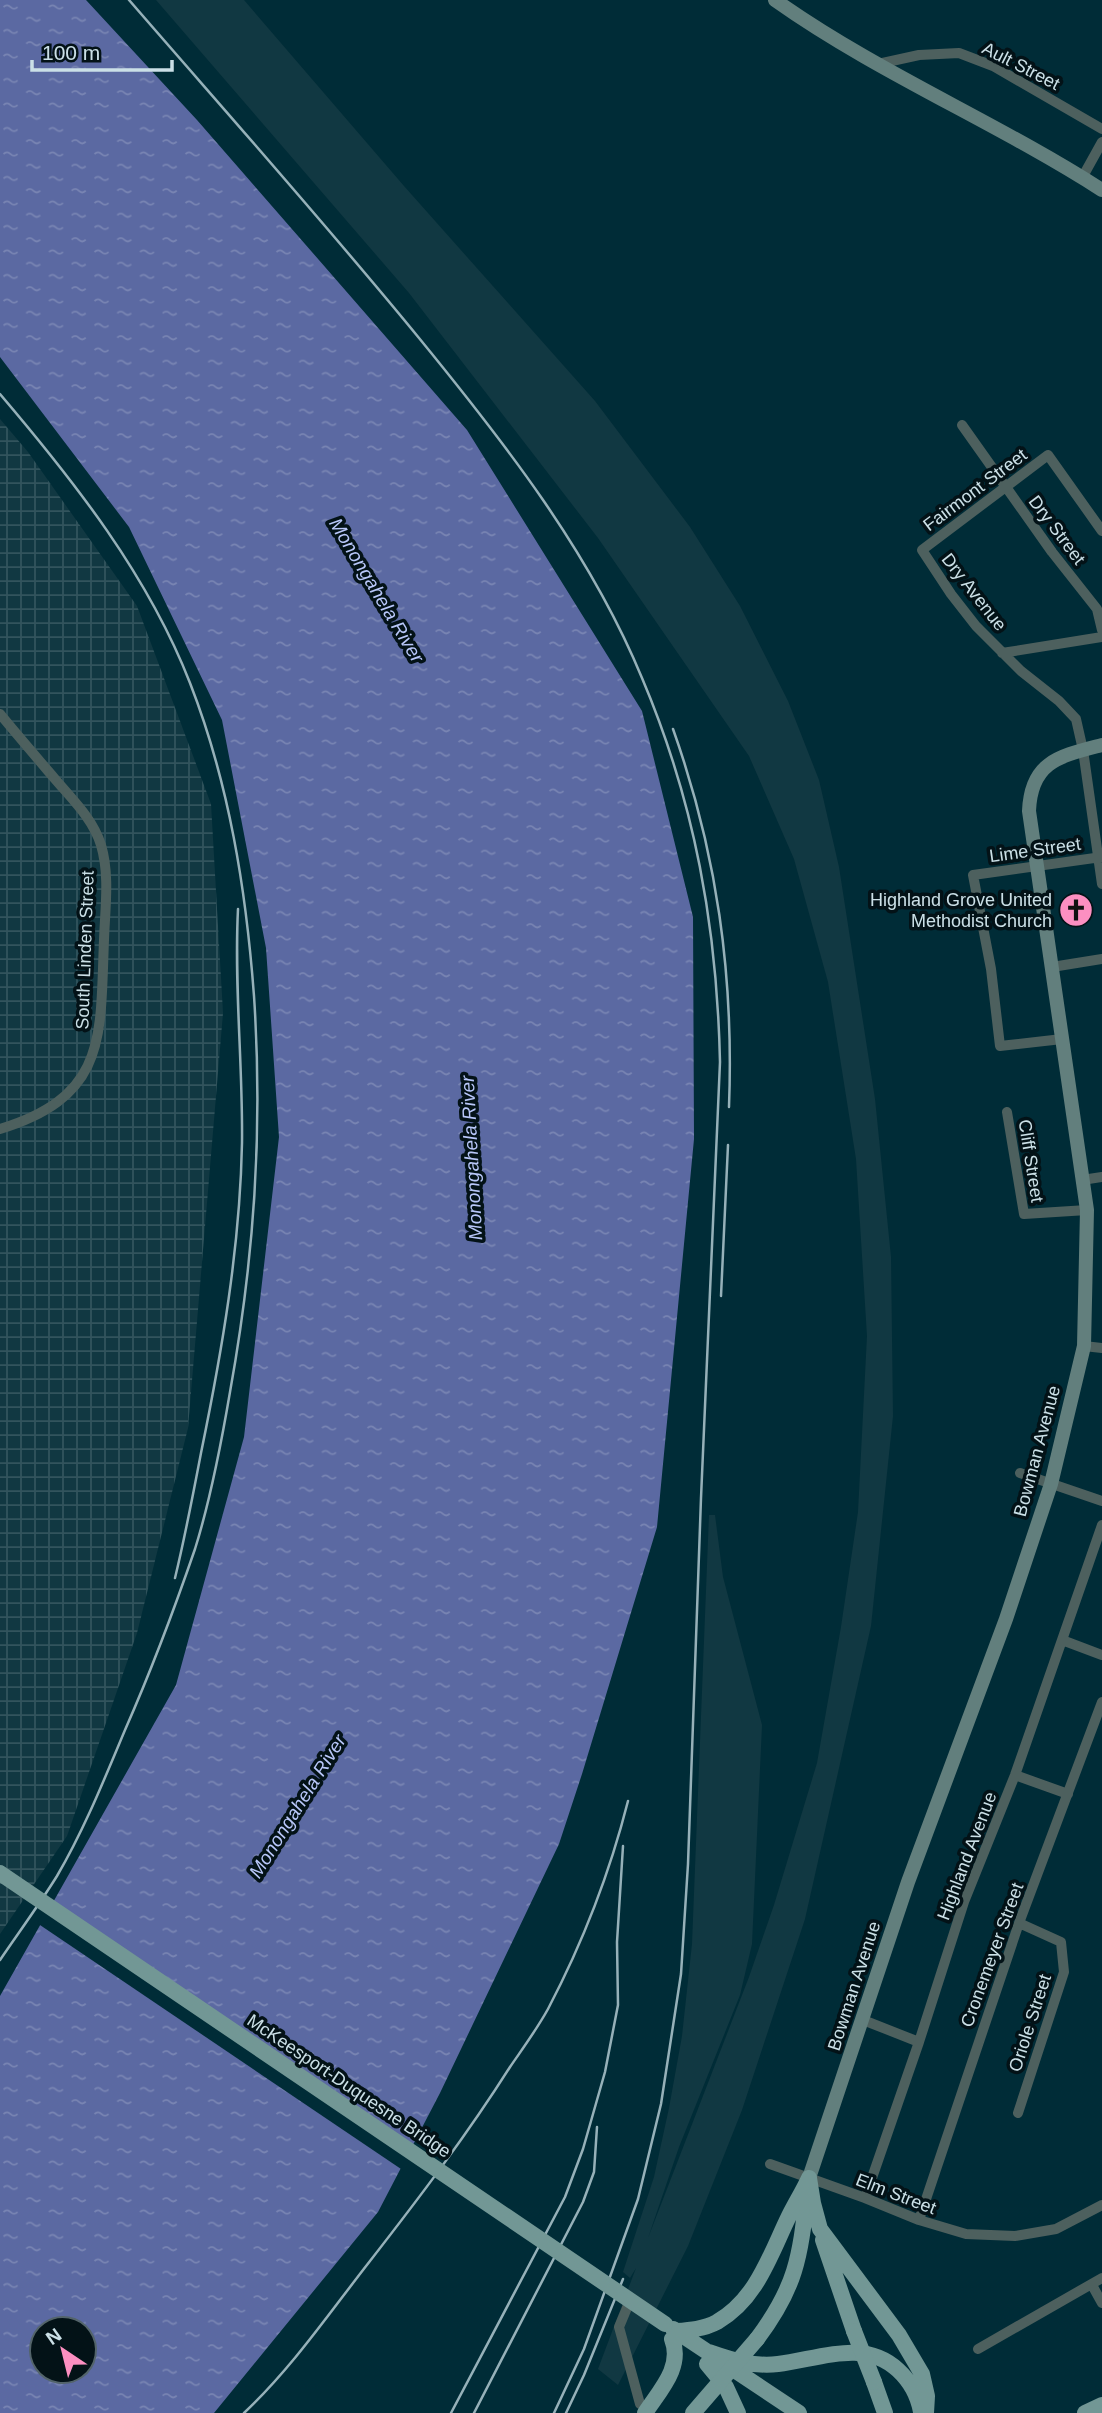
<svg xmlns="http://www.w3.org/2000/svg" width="1102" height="2413" font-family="Helvetica,sans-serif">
  <defs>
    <pattern id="industrial-grid" width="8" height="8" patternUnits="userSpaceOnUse" patternTransform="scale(1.75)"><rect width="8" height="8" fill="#113842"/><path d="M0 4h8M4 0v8" fill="none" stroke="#32545d"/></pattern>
    <pattern id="water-ripples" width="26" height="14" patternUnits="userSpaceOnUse" patternTransform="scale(1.75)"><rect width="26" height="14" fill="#5b69a2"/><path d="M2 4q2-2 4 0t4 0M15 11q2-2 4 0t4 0" fill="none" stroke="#7985b3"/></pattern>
  </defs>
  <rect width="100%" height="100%" fill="#002c37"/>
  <path fill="#113842" d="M156 0H244L404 186 595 401 690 527 740 606 788 701 819 780 839 867 875 1099 891 1257 893 1416 871 1626 805 1919 742 2110 688 2246 618 2385 598 2369 636 2268 630 2278 623 2272 654 2177 669 2108 682 2036 692 1944 709 1515H715L723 1577 762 1725 752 1944 740 1995 679 2147 648 2238 749 1977 774 1905 817 1763 841 1627 858 1512 867 1336 856 1159 828 982 794 859 749 756 598 538 409 293Z"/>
  <path fill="url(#industrial-grid)" d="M0 419 28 452 137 606 211 804 223 1013 188 1428 137 1633 67 1836 0 1934Z"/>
  <path fill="url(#water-ripples)" fill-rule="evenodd" d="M0 0H86L197 120 467 430 642 711 693 917 694 1139 657 1527 582 1774 559 1844 440 2093 378 2212 214 2413H0V1996L176 1685 244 1437 279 1137 266 948 222 720 129 527 0 357ZM42 2329H84V2371H42Z"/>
  <path fill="#002c37" d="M50 1901 416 2147 404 2171 37 1923Z"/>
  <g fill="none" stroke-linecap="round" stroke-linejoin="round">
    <path stroke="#4d605e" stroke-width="10" d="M878 64 919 55 959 53 993 66 1102 129
      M1082 178 1102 142
      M962 425 1052 552 1097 609 1102 630
      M1102 531 1048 455 922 550 951 594 976 626 1021 671 1059 701 1076 719 1083 750 1102 884
      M1002 653 1102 637
      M0 714C18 736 37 758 55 779 72 799 93 819 101 845 110 875 105 909 104 940 100 1036 108 1096 0 1129
      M1052 967 1102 959
      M1062 1039 1000 1046 991 969 973 875 1102 857
      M1007 1112 1024 1214 1087 1210
      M1082 1180 1102 1177
      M1084 1346 1102 1348
      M1020 1473 1102 1501
      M1062 1640 1102 1655
      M1015 1775 1068 1794
      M863 2020 919 2042
      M1018 2113 1064 1972 1061 1942 1019 1923
      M770 2164 865 2198 919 2220 966 2234 1015 2236 1056 2229 1102 2205
      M865 2198 919 2042 964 1902 1015 1775 1102 1525
      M919 2220 1019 1923 1102 1702
      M1092 2285 1102 2303
      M629 2303 619 2327 640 2404
      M978 2349 1102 2278"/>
    <path stroke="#627f7d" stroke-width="14" d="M775 0C878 73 996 122 1102 190
      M809 2178 908 1882 1006 1619 1051 1484 1084 1346 1087 1210 1029 811C1031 761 1060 756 1102 745"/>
    <path stroke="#729795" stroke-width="16" d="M809 2178 813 2203 820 2229 899 2335 922 2374 927 2396 926 2413
      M823 2240 854 2331
      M673 2329 799 2413
      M676 2331C690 2330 704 2329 717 2322 757 2299 770 2255 789 2216 795 2204 803 2191 809 2178
      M757 2339C796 2287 800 2258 807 2195
      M709 2352C732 2360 754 2367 778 2364 819 2359 864 2338 898 2370 911 2382 918 2395 921 2412
      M707 2364 726 2387 738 2413
      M874 2382 885 2413
      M645 2413C660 2390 683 2367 672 2339
      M1085 2413 1102 2405"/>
    <path stroke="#96b1b9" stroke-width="2.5" d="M129 0C226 112 325 223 419 338 504 442 590 552 642 678 695 803 717 927 720 1062L701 1498 688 1864 681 1974 661 2104 638 2199 584 2349 554 2413
      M0 394C74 481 148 575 190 683 229 783 246 889 254 996 263 1132 254 1259 230 1392 221 1445 211 1498 195 1549 174 1610 151 1671 125 1730 104 1780 84 1830 57 1876 39 1905 19 1932 0 1960
      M673 729C717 853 734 975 729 1107
      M721 1296 728 1145
      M175 1578C185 1537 193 1495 201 1453 222 1351 240 1247 242 1143 243 1065 234 987 238 909
      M244 2413C292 2368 330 2312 370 2261 419 2198 467 2135 510 2067 523 2048 537 2029 548 2009 582 1944 610 1872 628 1801
      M451 2413 565 2197 583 2149 605 2072 618 2005 617 1942 623 1846
      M474 2413 583 2202 594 2172 597 2127
      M566 2413 584 2375 623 2279"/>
    <path stroke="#729795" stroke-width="16" d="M0 1873 665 2324
      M854 2331 874 2382
      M693 2413 757 2339"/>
  </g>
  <defs>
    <g id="church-disc" transform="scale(1.75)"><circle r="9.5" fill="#fc8fc1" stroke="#031217"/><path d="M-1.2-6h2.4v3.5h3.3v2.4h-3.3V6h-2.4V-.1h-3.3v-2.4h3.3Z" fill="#111"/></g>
  </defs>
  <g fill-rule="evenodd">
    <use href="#church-disc" x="1076" y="910"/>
  </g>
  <g text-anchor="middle" stroke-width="7" stroke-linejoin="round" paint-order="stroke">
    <g font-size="18" fill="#cbe0e7" stroke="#031217">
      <text transform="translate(1021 66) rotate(27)" y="6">Ault Street</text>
      <text transform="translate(975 490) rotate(-37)" y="6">Fairmont Street</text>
      <text transform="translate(1057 530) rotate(53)" y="6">Dry Street</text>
      <text transform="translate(974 592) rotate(52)" y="6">Dry Avenue</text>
      <text transform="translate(1035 850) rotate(-8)" y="6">Lime Street</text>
      <text transform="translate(85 950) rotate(-88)" y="6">South Linden Street</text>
      <text transform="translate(1031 1161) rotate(81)" y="6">Cliff Street</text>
      <text transform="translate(1037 1451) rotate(-75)" y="6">Bowman Avenue</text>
      <text transform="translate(967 1856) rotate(-69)" y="6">Highland Avenue</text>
      <text transform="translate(992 1955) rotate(-70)" y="6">Cronemeyer Street</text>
      <text transform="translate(854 1986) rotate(-72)" y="6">Bowman Avenue</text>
      <text transform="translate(1030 2023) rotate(-72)" y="6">Oriole Street</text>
      <text transform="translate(349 2086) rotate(34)" y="6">McKeesport-Duquesne Bridge</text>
      <text transform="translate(896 2194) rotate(21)" y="6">Elm Street</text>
    </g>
    <g font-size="18" fill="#cbe0e7" stroke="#031217" text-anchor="end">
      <text x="1052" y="906">Highland Grove United<tspan x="1052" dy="21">Methodist Church</tspan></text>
    </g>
    <g font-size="19" font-style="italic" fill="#b8c7f9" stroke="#031217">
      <text transform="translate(377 590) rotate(59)" y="7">Monongahela River</text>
      <text transform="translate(471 1158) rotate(-93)" y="7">Monongahela River</text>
      <text transform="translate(297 1806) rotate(-58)" y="7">Monongahela River</text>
    </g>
  </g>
  <g transform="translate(63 2350) rotate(325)"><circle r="33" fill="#031217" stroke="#53646a" stroke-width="2"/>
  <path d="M0-5L12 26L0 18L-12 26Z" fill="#fc8fc1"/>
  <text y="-10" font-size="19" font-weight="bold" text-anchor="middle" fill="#cbe0e7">N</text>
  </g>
  <path d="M32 60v10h140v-10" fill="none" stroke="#cbe0e7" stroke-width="3.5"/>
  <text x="42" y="60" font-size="21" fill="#cbe0e7" stroke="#031217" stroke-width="5" paint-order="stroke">100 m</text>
</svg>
